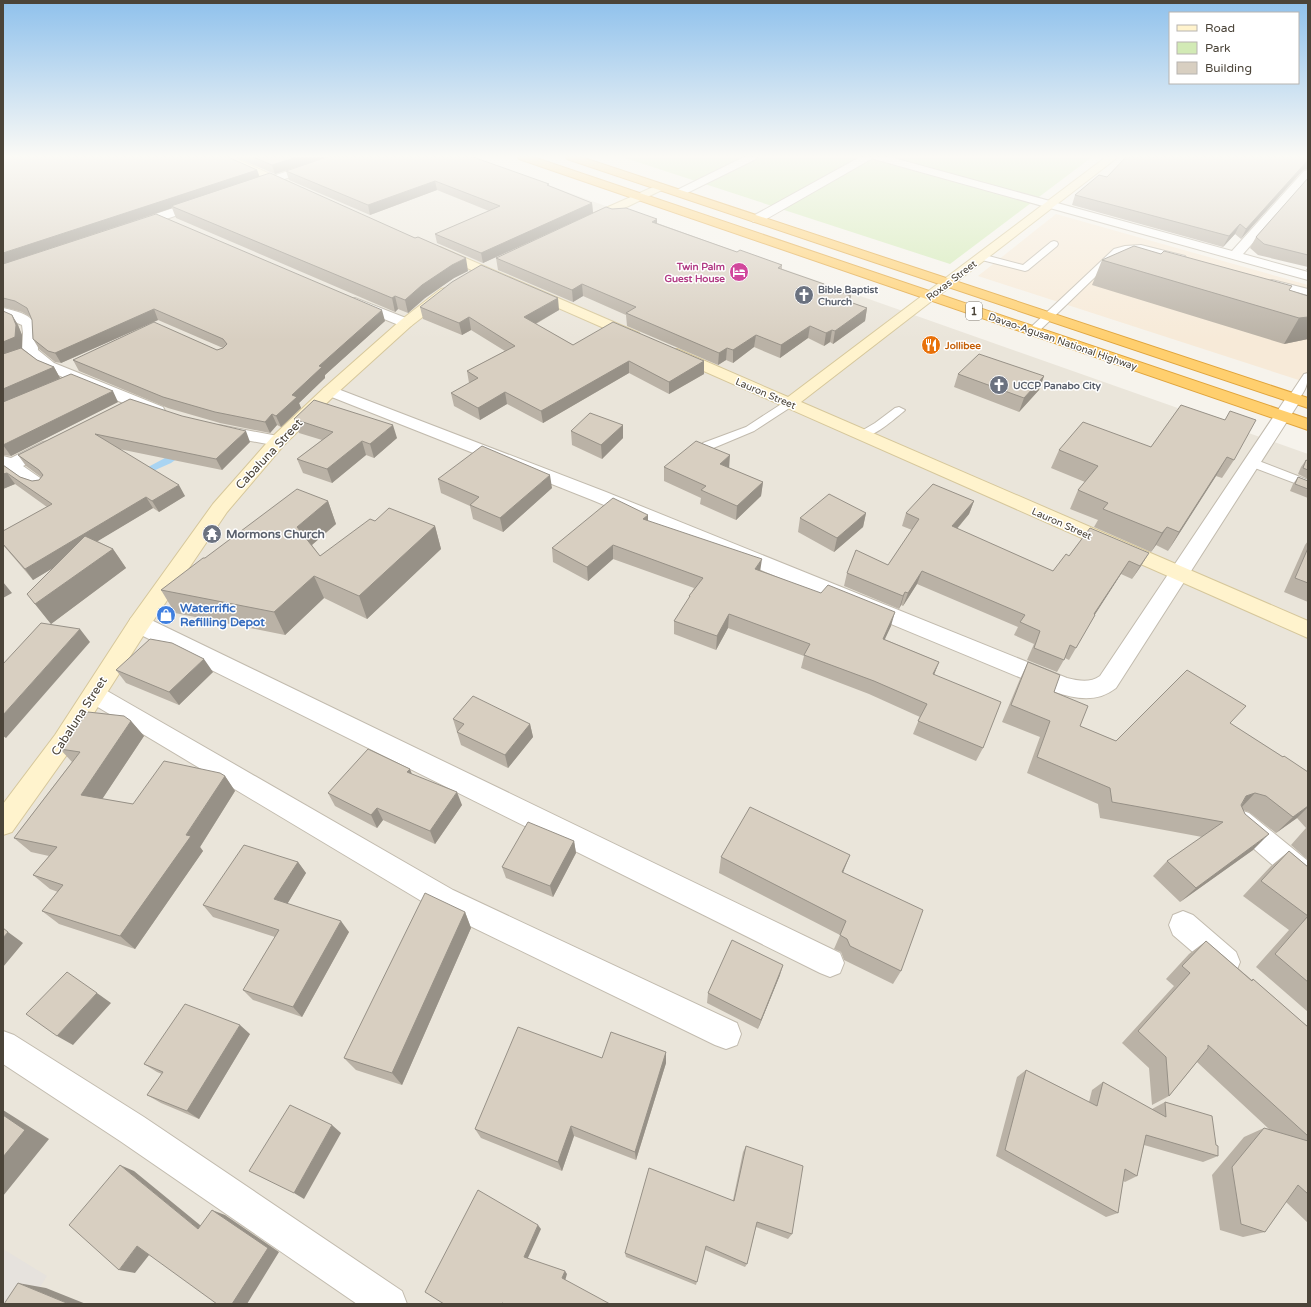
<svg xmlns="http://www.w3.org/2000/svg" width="1311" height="1307" font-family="'Varela Round',sans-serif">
  <rect width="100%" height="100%" fill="#f6f3ec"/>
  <path fill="#eae5da" d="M3 157H472L611 208 1308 454V1304H3Z"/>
  <path fill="#f7ead8" d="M1056 214 1308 285V383L978 276Z"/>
  <path fill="#e6e2dd" d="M3 1249 47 1276 29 1304H3Z"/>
  <path fill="#d2eab5" d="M622 157H1092L950 264Z"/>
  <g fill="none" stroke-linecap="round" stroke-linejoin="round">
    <path fill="#a9d4f2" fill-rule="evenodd" d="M178 451H184L185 453 171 463 144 475H141L137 473Z"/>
    <g stroke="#c2bbae" stroke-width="2">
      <path id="lane" d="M1054 241 1057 242 1058 244 1057 246 1028 270 1025 271 978 259 977 257 981 254 1023 265 1051 242Z
        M1141 245 1185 256 1186 258 1182 261 1141 251 1120 253 1037 333H1029L1028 331 1029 329 1114 249 1125 246Z
        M1272 280 1308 289V295L1269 285 1267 283 1269 281Z
        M1308 373C1308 385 1305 391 1298 400H1290L1288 398 1304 374Z
        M790 400 794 401 796 403 794 405 754 431 711 449H703L701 446 703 443 746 427 786 401Z
        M899 407 905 410 903 412C893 420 870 441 858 437L856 435 858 433 875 423 895 408Z
        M1251 458 1308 480V488L1247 465 1245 462 1247 459Z"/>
    </g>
    <g stroke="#c2bbae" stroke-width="2">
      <path id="street" d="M331 157H346L345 159 257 188H249L247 186 249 184Z
        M744 157H757L756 159 683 195H675L673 193 675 191Z
        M860 157H890L1232 251 1304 171 1308 170V180L1243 254 1308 272V280L874 159 873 158 761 222H753L751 219 753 216Z
        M203 198 207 199 209 202 207 205 137 229H129L127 226 129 223Z
        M355 298 411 320 413 323 411 326 406 327 401 326 350 305 348 302 350 299Z
        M3 308C33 315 38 318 38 350L54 363 163 407 165 411 163 415 157 416 151 415 44 369 32 361 22 351 23 333 22 325 3 317Z
        M330 386 606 492 1067 678C1079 681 1090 683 1100 676L1288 395 1294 393 1300 395 1302 398 1116 688C1097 703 1076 699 1055 692L592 500 324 394 322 391 324 388Z
        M219 425 278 436 284 437 287 441 284 445 278 446 213 434 211 430 213 426Z
        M49 441 55 442 58 446 55 450 23 466 46 482 49 486 46 490C31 494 15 477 3 469V456L11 458 43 442Z
        M139 616 147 618 840 953 844 963 840 973 830 977 820 973 131 630 128 624 131 618Z
        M94 685 102 688 453 890 737 1023 741 1034 737 1045 726 1049 715 1045 433 908 86 700 83 694 86 688Z
        M1240 810 1249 813 1308 861V891L1298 887 1231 829 1227 821 1231 813Z
        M1183 911 1193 915 1236 952 1240 962 1236 972 1226 976 1216 972 1173 935 1169 925 1173 915Z
        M3 1031 14 1035 144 1117 402 1291 407 1304H357L120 1141 3 1064Z"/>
    </g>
    <g stroke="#d6c79b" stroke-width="2">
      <path id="secondary" d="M218 157H232L295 185 297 187 295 189H287L219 159Z
        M1106 157H1118L801 402 1308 621V638L672 357 669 354 672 351 677 349 682 351 788 397Z
        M660 184 664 185 666 187 664 189 589 225H581L579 222 581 219Z
        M440 247 639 333 641 336 639 339 634 340 629 339 435 254 434 251 435 248Z
        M446 288 451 289 453 292 451 295 411 326 336 394 284 445 227 512 147 630 71 749 12 832 3 835V804L55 735 131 618 213 504 272 437 324 388 401 320 441 289Z"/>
    </g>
    <g stroke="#e0a43c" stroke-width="2">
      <path id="highway" d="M518 157H533L1308 419V430L519 159Z
        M566 157H581L1308 398V408L567 159Z"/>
    </g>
    <use href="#lane" fill="#fff" fill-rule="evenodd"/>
    <use href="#street" fill="#fff" fill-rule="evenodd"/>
    <use href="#secondary" fill="#fff3cd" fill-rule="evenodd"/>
    <use href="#highway" fill="#ffcf6e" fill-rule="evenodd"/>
  </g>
  <path fill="#bab2a6" d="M3 157 257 170 260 177 468 271 454 278 425 298 408 313 398 309 395 312 176 218 172 208 114 228 385 321 325 375V378L299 403 301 408 281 427 277 425 270 433 220 423 168 408 79 371 73 360 217 350 223 348 158 320 61 363 55 362 39 349 33 339 32 320 31 317 22 312 3 307Z
    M235 157H327L275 174Z
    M1303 170 1241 239 1235 234 1223 247 1072 205 1075 195 1107 177Z
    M286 171 549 186 592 203 593 213 483 263 437 243 435 234 489 211 437 190 370 215 289 180Z
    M1308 178V270H1306L1308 267 1258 255 1250 248 1256 237Z
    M612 209 657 223 737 252 782 265V269L824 286 850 302 867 308 865 321 833 344 830 342 824 346 808 338 780 358 754 347 733 363 726 360 718 365 627 326 626 315 583 296 573 302 498 270 496 258Z
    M1161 254 1308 296V339L1284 344 1092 285 1102 260Z
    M420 307 559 310 536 324 573 345 704 361V374L669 394 629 373 543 423 507 404 480 420 454 406 451 393 469 383 467 371 505 351 471 330 462 335 423 319Z
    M3 311 12 315 18 325 22 335V348L37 360 54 367 60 378 118 402 11 456 3 455Z
    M958 374 1044 376 1039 390 1019 412 954 387Z
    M130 399 250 442 222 470 119 449 185 496 159 512 153 508 97 541 113 549 126 568 51 624 27 594 53 568 33 580 3 545V531L47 507 15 484 3 489V465L20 477 32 481 39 480 41 477 26 466 18 455Z
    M1181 405 1234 460 1222 478 1216 476 1168 551 1156 545 1151 552 1094 527 1098 520 1070 509 1078 490 1085 482 1051 468 1059 450 1151 447Z
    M294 419 397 438 374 458 366 455 332 483 303 473 297 459 322 440 299 433Z
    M623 425V438L602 459 572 445 571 431Z
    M1306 460 1308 461V479L1298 474 1301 467Z
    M664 467 729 468 763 482 761 496 736 520 700 504 701 498 664 481Z
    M1298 477 1308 481V498L1290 491 1293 484Z
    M438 479 552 488 503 532 473 519 470 506 441 493Z
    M328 501 336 524 312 545 320 556 375 521 435 526 441 549 367 619 324 598 285 635 175 613 161 590 205 558Z
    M974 501 969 514 957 529 1053 571 1069 556 1090 528 1141 566 1132 579 1121 574 1095 614V615L1069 660 1065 658 1057 672 1027 660 1034 644 1014 635 1018 627 917 584 903 606 901 605 899 609 844 586 847 573 888 565 912 530 902 526 906 513Z
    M866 513 863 527 834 552 798 532 800 518Z
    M648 515V521L760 571 891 626 884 639 939 662 934 674 983 748 976 761 913 734 920 717 869 694 801 668 804 656 728 628 716 650 674 634V621L689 599V596L694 588 613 559 588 581 553 562 552 548Z
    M1308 541V602L1284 592 1305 545Z
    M1028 662 1054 692 1080 726 1116 741 1231 724 1283 757 1308 772V860L1291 845 1306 828 1297 818 1276 833 1249 812 1243 810 1253 850 1180 902 1153 876 1167 861 1202 837 1100 818 1098 804 1027 773 1040 737 1002 722 1020 679Z
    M116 670 213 672 179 705 126 683Z
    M453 719 530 724 533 737 508 768 461 745Z
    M131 721 144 736 102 799 133 804 225 776 235 791 200 847 203 851 135 949 59 924 42 911 58 892 50 889 33 875 49 856 31 852 14 838 72 762 60 749Z
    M412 774 462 805 435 844 383 820 377 828 335 806 328 793Z
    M574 841 576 853 553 897 506 878 502 867Z
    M1289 851 1308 867V1012L1256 967 1289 930 1243 896 1271 866Z
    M721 857 844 870 843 873 901 971 893 984 844 960 841 952 834 949 840 935 719 873Z
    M298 862 306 873 287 904 349 932 302 1017 253 1000 243 990 275 937 213 917 203 905Z
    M465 912 471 928 402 1085 356 1070 344 1058Z
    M1206 941 1252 980 1253 979 1308 1027V1223L1286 1202 1265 1232 1243 1237 1220 1230 1212 1175 1244 1137 1264 1128 1269 1129 1197 1062 1169 1096 1152 1105 1149 1068 1122 1043 1174 986 1166 979 1189 954Z
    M780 975 758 1029 707 1003 708 993Z
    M250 1034 199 1119 161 1103 147 1095 162 1074 157 1072 144 1064Z
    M666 1052V1063L636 1160 574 1136 562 1171 481 1138 475 1129 602 1058Z
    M1026 1070 1089 1102 1092 1090 1103 1082 1152 1110V1109L1165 1102 1218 1156 1203 1162 1144 1145 1137 1176 1125 1182 1123 1181 1118 1213 1106 1217 996 1156 1017 1077Z
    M746 1146 792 1234 788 1239 756 1227 747 1264 745 1267 705 1250 696 1285 626 1257 625 1253 733 1200 743 1152Z"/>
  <path fill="#979187" d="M297 157H327L275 174 272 165Z
    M1308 160V169L1303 170 1241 239 1246 229Z
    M257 170 260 179 171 206 172 208 3 264V253Z
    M435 181 437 190 370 215 368 205Z
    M592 203 593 213 483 263 481 253Z
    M657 219V230L652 222Z
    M1240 224 1235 234 1223 247 1229 236Z
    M466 258 468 271 454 278 425 298 408 313 405 300 422 285 452 265Z
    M582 284 583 296 573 302 572 290Z
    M395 296 398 309 395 312 392 298Z
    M851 296 849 308 844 300Z
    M558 298 559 310 526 329 524 317Z
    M867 308 865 321 833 344 835 331Z
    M154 309 158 320 61 363 55 353Z
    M382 310 385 321 325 375V378L299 403 301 408 281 427 276 416 292 395 319 366Z
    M12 315 18 325 22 335V348L3 355V342Z
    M469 317 471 330 462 335 459 323Z
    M1308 317V339L1284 344 1299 318Z
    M810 326 808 338 780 358 781 345Z
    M832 330 830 342 824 346 826 333Z
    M756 335 754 347 733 363V350Z
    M727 348 726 360 718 365 719 353Z
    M629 361V373L543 423 541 411Z
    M704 361V374L669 394V382Z
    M54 367 60 378 3 403V389Z
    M1044 376 1039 390 1019 412 1024 398Z
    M113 391 118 402 11 456 3 445Z
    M505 392 507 404 480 420 478 408Z
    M272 414 277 425 270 433 265 422Z
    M393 425 397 438 374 458 370 444Z
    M623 425V438L602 459 601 445Z
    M246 431 250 442 222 470 216 459Z
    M362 441 366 455 332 483 327 469Z
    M730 455 729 469 720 464Z
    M1227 457 1216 476 1168 551 1179 532Z
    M7 473 15 484 3 489V474Z
    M550 475 552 488 503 532 500 518Z
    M763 482 761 496 736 520 737 506Z
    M179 485 185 496 159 512 152 501Z
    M146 497 153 508 33 580 25 569Z
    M328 501 336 524 306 550 297 527Z
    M974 501 969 514 948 539 952 526Z
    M866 513 863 527 834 552 837 538Z
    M648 515V529L643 519Z
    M435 526 441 549 367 619 359 596Z
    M1167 527 1156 545 1151 552 1162 533Z
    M613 545V559L588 581 587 567Z
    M113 549 126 568 51 624 35 604Z
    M1149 553 1141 566 1132 579 1140 566Z
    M762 559 760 572 755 569Z
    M1129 561 1121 574 1087 627 1094 614Z
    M922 571 917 584 903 606 908 593Z
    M314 576 324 598 285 635 274 612Z
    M3 582 12 593 3 598Z
    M905 592 901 605 899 609 903 596Z
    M895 612 891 626 879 652 883 639Z
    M729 614 728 628 716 650 717 636Z
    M80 629 90 642 6 738 3 736V715Z
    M204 659 213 672 179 705 169 692Z
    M939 662 934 675 933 674Z
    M131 721 144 736 95 810 81 795Z
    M530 724 533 737 508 768 505 755Z
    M410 769 415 782 407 772Z
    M225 776 235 791 200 847 203 851 135 949 120 936Z
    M457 792 462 805 435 844 430 831Z
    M1255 793 1240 809 1246 796Z
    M1308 806V807L1297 818 1276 833 1293 817Z
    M377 808 383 820 377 828 371 815Z
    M1269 834 1253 850 1180 902 1196 888Z
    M574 841 576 853 553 897 550 886Z
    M850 855 844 870 836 887 842 872Z
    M298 862 306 873 283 911 274 899Z
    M465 912 471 928 402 1085 392 1073Z
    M341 921 349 932 302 1017 293 1007Z
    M8 932 23 943 3 967V938Z
    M783 965 780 975 758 1029 761 1020Z
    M97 993 111 1003 73 1045 57 1036Z
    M240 1025 250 1034 199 1119 187 1111Z
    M666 1052V1063L636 1160 635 1152Z
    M3 1110 49 1139 3 1196Z
    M332 1125 341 1133 304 1199 294 1193Z
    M571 1126 574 1136 562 1171 558 1162Z
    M120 1165 134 1171 211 1234 198 1229Z
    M212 1210 225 1215 279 1252 247 1304H232Z
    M538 1225 541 1229 527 1260 524 1257Z
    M137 1246 153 1250 135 1273 119 1270Z
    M565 1271 567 1274 565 1281 562 1278Z
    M18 1283 46 1288 86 1304H69Z"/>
  <path fill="#d8cfc1" stroke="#979187" d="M3 157H228L257 170 3 253Z
    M253 157H297L272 165Z
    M327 157H473L549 184 547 185 592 203 481 253 435 234 500 206 435 181 368 205 286 171Z
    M1126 157H1308V160L1246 229 1240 224 1229 236 1075 195 1099 175 1107 177Z
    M270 173 415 238 418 237 466 258 452 265 422 285 405 300 395 296 392 298 171 206Z
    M1308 178V255L1264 244 1256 237Z
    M606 207 612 209 626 208 657 219 652 222 737 252 740 250 782 265 778 268 824 284 822 285 851 296 844 300 867 308 835 331 832 330 826 333 810 326 781 345 756 335 733 350 727 348 719 353 626 313 636 307 582 284 572 290 496 258Z
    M156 214 382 310 319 366 322 367 292 395 297 397 276 416 272 414 265 422 215 412 163 397 73 360 154 322 217 350 223 348 227 344 223 339 154 309 55 353 48 351 33 339 32 320 27 308 15 301 3 298V264Z
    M1134 246 1161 254 1164 251 1292 286 1289 290 1308 296V317L1299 318 1102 260Z
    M481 265 558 298 524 317 573 345 613 322 704 361 669 382 629 361 541 411 505 392 478 408 451 393 478 378 467 371 515 346 469 317 459 323 420 307 452 282Z
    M3 311 12 315 16 325 15 337 3 342Z
    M21 348 37 360 54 367 3 389V354Z
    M979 354 1044 376 1024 398 958 374Z
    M71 374 113 391 3 445V402Z
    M130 399 182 416 246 431 216 459 95 434 179 485 152 501 146 497 25 569 3 544V531L52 504 7 473 3 474V465L20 477 32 481 39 480 43 475 39 470 18 455Z
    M314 400 393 425 370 444 362 441 327 469 297 459 333 432 294 419Z
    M1181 405 1225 420 1230 411 1256 420 1234 460 1227 457 1179 532 1167 527 1162 533 1103 509 1108 503 1078 490 1098 466 1059 450 1083 422 1151 447Z
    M590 413 623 425 601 445 571 431Z
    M696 441 730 455 720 464 763 482 737 506 701 490 706 486 664 467Z
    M482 446 550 475 500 518 470 505 479 497 438 479Z
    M1306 460 1308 461V470L1303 468Z
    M1298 477 1308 481V489L1295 484Z
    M933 484 974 501 952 526 1053 571 1066 554 1069 556 1090 528 1149 553 1140 566 1129 561 1094 614 1095 615 1076 648 1070 645 1064 660 1034 648 1040 631 1020 622 1025 615 922 571 908 593 905 592 903 596 847 573 856 550 888 565 919 519 906 513Z
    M297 489 328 501 297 527 320 556 370 519 375 521 389 508 435 526 359 596 314 576 274 612 161 590 203 558H205Z
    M829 494 866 513 837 538 800 518Z
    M613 498 648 515 643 519 762 559 755 569 821 593 828 585 895 612 883 639 939 662 933 674 1001 702 983 748 918 721 927 704 874 681 804 655 810 644 729 614 717 636 674 621 690 596H689L703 578 613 545 587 567 552 548Z
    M85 536 113 549 35 604 27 594Z
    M1308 548V583L1295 578Z
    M41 623 80 629 3 715V664Z
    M150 639 172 643 204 659 169 692 116 670Z
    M1028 662 1060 675 1054 692 1088 706 1080 726 1116 741 1187 670 1246 706 1230 723 1283 757 1284 756 1308 772V806L1293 817 1266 796 1255 793 1246 796 1241 805 1245 814 1269 834 1196 888 1167 861 1223 822 1112 802 1110 788 1037 757 1050 721 1011 705Z
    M473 696 530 724 505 755 457 732 464 724 453 719Z
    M88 712 124 716 131 721 81 795 133 804 164 761 220 773 225 776 186 835 191 836 120 936 42 911 63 885 33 875 57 847 14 838 80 752 60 749Z
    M368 749 410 769 407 772 457 792 430 831 377 808 371 815 328 793Z
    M750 807 850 855 842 872 923 910 901 971 850 946 847 939 840 935 846 921 721 857Z
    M528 822 574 841 550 886 502 867Z
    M244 845 298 862 274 899 341 921 293 1007 243 990 279 930 203 905Z
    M1289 851 1308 867V916L1261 881Z
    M425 893 465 912 392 1073 344 1058Z
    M1308 916V982L1275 954Z
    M3 928 8 932 3 938Z
    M732 940 783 965 761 1020 708 993Z
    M1206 941 1252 981 1253 979 1308 1027V1136L1208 1045V1048L1169 1096 1166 1057 1138 1031 1190 973 1182 966Z
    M67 972 97 993 57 1036 26 1014Z
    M185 1004 240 1025 187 1111 147 1095 163 1072 144 1064Z
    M518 1027 602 1058 611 1032 666 1052 635 1152 571 1126 558 1162 475 1129Z
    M1026 1070 1097 1106 1103 1082 1166 1117 1165 1102 1212 1116 1216 1145 1218 1146V1156L1146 1135 1137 1176 1125 1169 1118 1213 1005 1150Z
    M290 1105 332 1125 294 1193 249 1171Z
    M3 1115 25 1130 3 1157Z
    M1264 1128 1308 1141V1194L1298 1185 1265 1232 1241 1224 1232 1167Z
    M746 1146 803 1166 792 1234 757 1222 747 1264 706 1246 697 1282 625 1253 649 1168 734 1201Z
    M120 1165 198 1229 212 1210 268 1248 232 1304H217L137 1246 119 1270 69 1225Z
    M478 1190 538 1225 524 1257 565 1271 562 1278 610 1304H505L502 1303V1304H444L425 1292Z
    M18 1283 69 1304H4Z"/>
  <linearGradient id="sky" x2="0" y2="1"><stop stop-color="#8fc1ec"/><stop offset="0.46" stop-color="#fbfaf6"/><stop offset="1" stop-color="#fbfaf6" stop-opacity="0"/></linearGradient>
  <rect width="1311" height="340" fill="url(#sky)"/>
  <defs>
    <g id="hotel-disc" transform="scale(1)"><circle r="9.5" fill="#d1479c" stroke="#fff"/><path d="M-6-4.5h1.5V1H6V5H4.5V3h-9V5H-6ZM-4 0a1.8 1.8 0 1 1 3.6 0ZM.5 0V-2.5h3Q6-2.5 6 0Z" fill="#fff"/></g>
    <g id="church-disc" transform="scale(1)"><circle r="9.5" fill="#6b7280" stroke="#fff"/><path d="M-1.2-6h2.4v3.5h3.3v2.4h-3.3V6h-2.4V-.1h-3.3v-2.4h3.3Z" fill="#fff"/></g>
    <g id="restaurant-disc" transform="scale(1)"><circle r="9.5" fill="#e8710a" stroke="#fff"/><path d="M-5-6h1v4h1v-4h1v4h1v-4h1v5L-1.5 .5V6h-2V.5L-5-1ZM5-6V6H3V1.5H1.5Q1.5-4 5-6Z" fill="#fff"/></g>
    <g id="temple-disc" transform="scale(1)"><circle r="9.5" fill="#6b7280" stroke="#fff"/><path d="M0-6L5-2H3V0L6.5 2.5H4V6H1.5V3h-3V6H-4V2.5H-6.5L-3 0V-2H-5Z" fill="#fff"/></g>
    <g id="shop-disc" transform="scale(1)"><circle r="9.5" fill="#3f7fe0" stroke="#fff"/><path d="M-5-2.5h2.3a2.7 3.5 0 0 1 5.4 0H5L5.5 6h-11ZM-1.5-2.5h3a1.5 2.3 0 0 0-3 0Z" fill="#fff"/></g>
  </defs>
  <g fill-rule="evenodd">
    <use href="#hotel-disc" x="739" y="272"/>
    <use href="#church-disc" x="804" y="295"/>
    <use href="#restaurant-disc" x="931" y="345"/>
    <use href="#church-disc" x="999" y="385"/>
    <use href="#temple-disc" x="212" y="534"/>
    <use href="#shop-disc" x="166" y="615"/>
  </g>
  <g text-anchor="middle" stroke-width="3" stroke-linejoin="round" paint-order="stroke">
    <g font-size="10" font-weight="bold" fill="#b23c85" stroke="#fff" text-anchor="end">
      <text x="725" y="270">Twin Palm<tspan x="725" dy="12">Guest House</tspan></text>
    </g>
    <g font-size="10" fill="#4b4439" stroke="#fff">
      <text transform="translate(951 280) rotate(-37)" y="4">Roxas Street</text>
      <text transform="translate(1063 341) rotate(19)" y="4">Davao-Agusan National Highway</text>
      <text transform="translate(766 393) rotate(23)" y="4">Lauron Street</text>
      <text transform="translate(1062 523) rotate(24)" y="4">Lauron Street</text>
    </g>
    <g font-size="10" font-weight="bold" fill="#5b616d" stroke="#fff" text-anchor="start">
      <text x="818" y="293">Bible Baptist<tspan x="818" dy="12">Church</tspan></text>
      <text x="1013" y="389">UCCP Panabo City</text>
    </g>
    <g font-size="10" font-weight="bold" fill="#c56008" stroke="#fff" text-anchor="start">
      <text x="945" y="349">Jollibee</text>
    </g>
    <rect fill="#fff" stroke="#817c74" stroke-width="1" x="966" y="302" width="16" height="18" rx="3"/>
    <g font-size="11" font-weight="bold" fill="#4b4439">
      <text x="974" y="315">1</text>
    </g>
    <g font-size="12" fill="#4b4439" stroke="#fff">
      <text transform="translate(269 454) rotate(-47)" y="4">Cabaluna Street</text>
      <text transform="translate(79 716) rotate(-57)" y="4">Cabaluna Street</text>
    </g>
    <g font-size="12" font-weight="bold" fill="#5b616d" stroke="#fff" text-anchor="start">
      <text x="226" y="538">Mormons Church</text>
    </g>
    <g font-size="12" font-weight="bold" fill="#366cbe" stroke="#fff" text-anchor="start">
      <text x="180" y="612">Waterrific<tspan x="180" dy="14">Refilling Depot</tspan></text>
    </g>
  </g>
  <rect width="1311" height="1307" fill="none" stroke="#4b4439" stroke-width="8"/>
  <rect x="1169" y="12" width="130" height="72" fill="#ffffff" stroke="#b7b4b0"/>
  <rect x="1177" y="25" width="20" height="6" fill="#fff3cd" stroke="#b7b4b0"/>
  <text x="1205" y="32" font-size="12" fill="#4b4439">Road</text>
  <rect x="1177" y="42" width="20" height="12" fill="#d2eab5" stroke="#b7b4b0"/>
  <text x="1205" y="52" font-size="12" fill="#4b4439">Park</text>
  <rect x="1177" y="62" width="20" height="12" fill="#d8cfc1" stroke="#b7b4b0"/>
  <text x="1205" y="72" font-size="12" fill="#4b4439">Building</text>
</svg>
